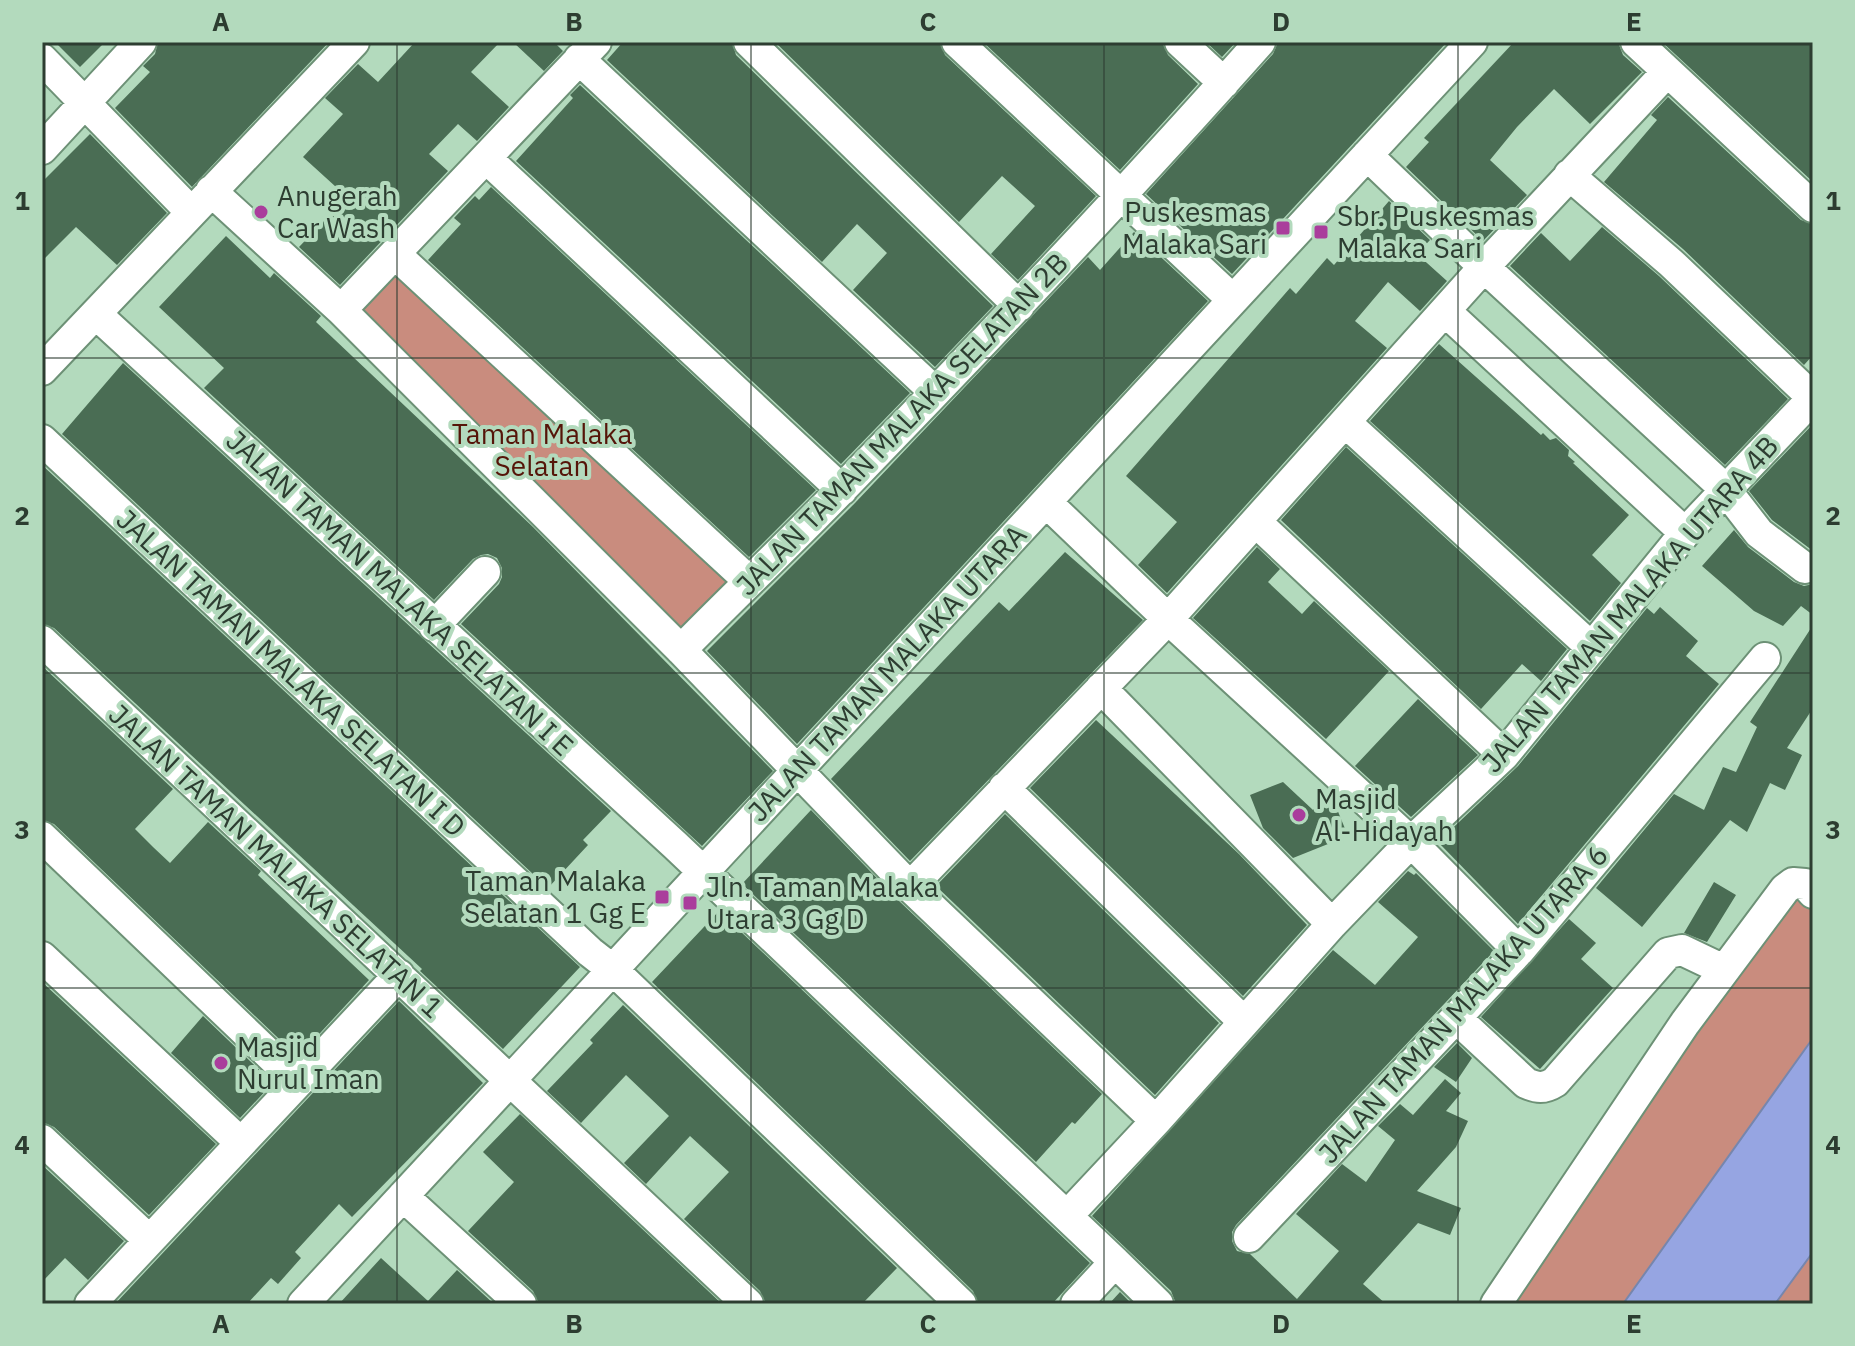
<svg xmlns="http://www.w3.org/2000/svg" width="1855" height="1346" font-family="'IBM Plex Sans',sans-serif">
  <rect width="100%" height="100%" fill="#b3dabd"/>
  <path fill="#c98c7e" d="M401 261 735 584 682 638 348 316Z
    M1813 876V1304H1497L1685 1023Z"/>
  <path fill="#96a5e2" stroke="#7686ad" stroke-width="2" d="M1813 1038V1252L1775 1304H1623Z"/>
  <path fill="#4a6d54" d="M55 42H105L80 67Z
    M158 42H329L192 187 115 108 150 72 143 66 155 54Z
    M415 42H500L471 72 509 107 477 141 458 124 429 154 448 171 340 285 299 247 347 197 303 157 343 114 325 98 358 64 378 82Z
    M513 42H554L563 51 544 71Z
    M623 42H732L736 55 993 306 935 367 853 290 887 253 857 224 822 262 607 60Z
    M775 42H940L945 55 1096 196 1018 280 991 254 1035 206 1002 176 959 222Z
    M983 42H1162L1168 55 1198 84 1120 170Z
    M1206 42H1236L1222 57Z
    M1278 42H1447L1232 274 1146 194 1273 54Z
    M1514 42H1618L1623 55 1642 72 1590 124 1554 89 1517 127 1490 160 1527 195 1483 241 1406 167 1429 142 1424 138Z
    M1662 42H1813V182Z
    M580 85 910 393 841 464 516 161 573 98 570 95Z
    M1668 97 1801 220 1813 224V355L1804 365 1683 249 1604 182 1657 120 1651 115Z
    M90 134 167 213 117 265 76 227 42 261V182Z
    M491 187 816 490 749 557 428 260 461 224 454 218 475 196 479 200Z
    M1389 201 1430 240 1417 254 1447 281 1420 311 1388 282 1355 321 1387 348 1167 593 1138 565 1177 522 1126 476 1290 288 1296 294 1327 258 1334 265Z
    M1602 227 1659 276 1788 399 1725 465 1510 266 1541 233 1570 261Z
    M1134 232 1208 301 797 744 707 651 855 503 1088 257 1100 270Z
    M226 236 270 278 274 273 321 316 316 322 533 527 773 771 702 846 461 624 499 584 502 577V568L497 558 488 554 481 555 473 559 434 600 204 388 224 368 159 307Z
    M1439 344 1541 435 1543 433 1550 440 1556 438 1569 450 1568 456 1575 462 1573 463 1629 515 1592 555 1621 583 1590 621 1370 421Z
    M123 363 611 811 583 840 588 845 548 888 62 434Z
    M1813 424V551L1772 520 1749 491Z
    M1346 447 1567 649 1541 681 1522 664 1481 709 1281 520Z
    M42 465 580 967 503 1049 420 971 422 969 54 628 42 624Z
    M1734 530 1748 547 1794 582 1804 586 1813 584V615L1801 606 1783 626 1754 611 1702 566Z
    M1257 547 1280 569 1268 582 1302 614 1314 601 1389 671 1326 739 1193 618Z
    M1065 552 1143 620 910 861 831 779 999 602 1009 611Z
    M1660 607 1698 641 1686 656 1719 684 1518 924 1438 842 1518 766 1647 608 1654 614Z
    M1813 625V708L1787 748 1802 755 1785 790 1770 783 1747 832 1730 820 1642 927 1596 888 1674 794 1704 810 1723 767 1736 772 1757 727 1750 722Z
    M42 666 173 789 135 829 153 847 170 863 208 822 261 871 258 875 369 980 298 1057 54 824 42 820Z
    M1418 699 1478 755 1411 817 1355 766Z
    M1096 720 1239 854 1307 925 1243 996 1030 788Z
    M1283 782 1313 810 1330 792 1348 836 1293 858 1263 828 1250 795Z
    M811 810 898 900 1102 1094 1075 1124 1072 1122 1036 1162 742 884Z
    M1005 814 1219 1023 1155 1095 936 886Z
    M1408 871 1414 875 1416 873 1494 951 1236 1225 1232 1232V1241L1237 1251 1250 1254 1297 1299 1339 1251 1296 1214 1342 1164 1366 1182 1395 1140 1378 1126 1400 1104 1413 1115 1445 1079 1461 1093 1446 1111 1468 1121 1456 1147 1417 1191 1461 1208 1450 1235 1418 1223 1363 1284 1386 1304H1176L1171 1291 1092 1216 1333 950 1375 985 1418 937 1378 902Z
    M1714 882 1736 895 1707 942 1684 933Z
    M719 911 1090 1263 1052 1304H978L973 1291 652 982Z
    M1569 919 1596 943 1581 959 1613 988 1540 1069 1481 1017Z
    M42 982 216 1144 149 1215 54 1127 42 1122Z
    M399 1001 483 1083 352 1217 339 1204 295 1252 301 1258 278 1284 271 1278 247 1304H115Z
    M623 1005 897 1268 862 1304H766L760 1291 684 1219 729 1172 690 1136 646 1184 624 1163 669 1116 626 1075 581 1123 547 1091 593 1043 590 1040Z
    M203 1016 273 1083 240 1118 171 1053Z
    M1457 1043 1472 1058 1456 1082 1434 1067Z
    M520 1114 722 1304H539L533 1291 468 1231 514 1182 483 1152Z
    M42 1165 124 1241 88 1280 65 1258 42 1282Z
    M381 1258 428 1301 457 1270 494 1304H339Z
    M1120 1292 1132 1304H1109Z"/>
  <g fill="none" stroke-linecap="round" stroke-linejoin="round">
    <g stroke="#6d9176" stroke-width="34">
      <path id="minor" d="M749 42 1019 306
        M957 42 1233 300
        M1180 42 1224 83
        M1636 42 1813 207
        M42 59 191 212
        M579 59 935 392
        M42 149 141 42
        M1367 155 1484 267 1725 489 1759 533 1805 568
        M486 158 842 490
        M211 191 341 310 681 650 910 887 1156 1121
        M395 254 749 581
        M341 310 596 42
        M1445 311 1685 533
        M96 314 675 845 1115 1262
        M42 370 354 42
        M1345 422 1591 647
        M42 440 590 952 613 970 961 1304
        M1046 502 1168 619 1411 842 1519 951
        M1256 522 1504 755
        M434 626 485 572
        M42 641 748 1304
        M681 650C734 596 790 543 843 488 985 342 1125 194 1260 42
        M1101 688 1332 924
        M1004 788 1243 1021
        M42 837 298 1082
        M910 887 1168 619 1484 267 1667 72
        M42 957 241 1143
        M1456 1018 1526 1083C1537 1088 1544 1089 1555 1082L1668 953 1682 950 1724 970
        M42 1140 149 1240
        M403 1196 521 1304
        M1067 1216 1156 1121 1332 924 1411 842 1504 755 1685 533 1813 398 1671 263 1569 175
        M1249 1237 1519 951 1765 658
        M90 1304 399 975
        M303 1304 1472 42
        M1076 1304 1115 1262 1158 1304
        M1496 1304 1685 1023 1785 889 1793 883 1805 884 1813 893"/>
    </g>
    <use href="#minor" stroke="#fff" stroke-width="30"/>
  </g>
  <path fill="none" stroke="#2d3d31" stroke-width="2" stroke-opacity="0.55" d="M397 42V1304M751 42V1304M1104 42V1304M1458 42V1304M42 358H1813M42 673H1813M42 988H1813"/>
  <g fill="#aa3d9c" stroke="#b3dabd" stroke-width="3">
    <circle cx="261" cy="212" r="8"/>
    <rect x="1275" y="220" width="16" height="16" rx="4"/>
    <rect x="1313" y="224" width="16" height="16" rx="4"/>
    <circle cx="1299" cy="815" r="8"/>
    <rect x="654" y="889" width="16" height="16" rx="4"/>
    <rect x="682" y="895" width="16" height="16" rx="4"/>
    <circle cx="221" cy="1063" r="8"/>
  </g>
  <g text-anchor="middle" stroke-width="8" stroke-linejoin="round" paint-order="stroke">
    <g font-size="28" fill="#2d3d31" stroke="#b3dabd" text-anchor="start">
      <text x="277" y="206">Anugerah<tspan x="277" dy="32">Car Wash</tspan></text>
      <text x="1267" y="222" text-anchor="end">Puskesmas<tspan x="1267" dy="32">Malaka Sari</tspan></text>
      <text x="1337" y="226">Sbr. Puskesmas<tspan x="1337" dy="32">Malaka Sari</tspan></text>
      <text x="1315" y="809">Masjid<tspan x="1315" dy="32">Al-Hidayah</tspan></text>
      <text x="646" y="891" text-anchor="end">Taman Malaka<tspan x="646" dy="32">Selatan 1 Gg E</tspan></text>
      <text x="706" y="897">Jln. Taman Malaka<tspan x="706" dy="32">Utara 3 Gg D</tspan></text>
      <text x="237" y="1057">Masjid<tspan x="237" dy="32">Nurul Iman</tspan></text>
    </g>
    <g font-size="28" fill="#2d3d31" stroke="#b3dabd">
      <text transform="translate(902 424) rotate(-46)" y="10">JALAN TAMAN MALAKA SELATAN 2B</text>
      <text transform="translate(400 593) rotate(43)" y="10">JALAN TAMAN MALAKA SELATAN I E</text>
      <text transform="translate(1630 604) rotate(-49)" y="10">JALAN TAMAN MALAKA UTARA 4B</text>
      <text transform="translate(291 673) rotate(43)" y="10">JALAN TAMAN MALAKA SELATAN I D</text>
      <text transform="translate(887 673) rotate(-47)" y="10">JALAN TAMAN MALAKA UTARA</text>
      <text transform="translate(276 861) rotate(43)" y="10">JALAN TAMAN MALAKA SELATAN 1</text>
      <text transform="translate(1463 1004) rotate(-48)" y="10">JALAN TAMAN MALAKA UTARA 6</text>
    </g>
    <g font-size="28" fill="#551509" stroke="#b3dabd">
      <text x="542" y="444">Taman Malaka<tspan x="542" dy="32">Selatan</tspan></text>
    </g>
  </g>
  <rect width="1855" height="1346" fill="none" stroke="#b3dabd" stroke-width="88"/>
  <rect x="44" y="44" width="1767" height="1258" fill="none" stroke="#2d3d31" stroke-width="3"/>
  <g font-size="26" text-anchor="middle" font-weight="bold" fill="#2d3d31">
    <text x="221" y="31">A</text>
    <text x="574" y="31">B</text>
    <text x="928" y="31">C</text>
    <text x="1281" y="31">D</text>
    <text x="1634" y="31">E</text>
    <text x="22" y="210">1</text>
    <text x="1833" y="210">1</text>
    <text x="22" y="525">2</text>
    <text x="1833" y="525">2</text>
    <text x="22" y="839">3</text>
    <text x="1833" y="839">3</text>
    <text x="22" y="1154">4</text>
    <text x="1833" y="1154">4</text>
    <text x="221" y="1333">A</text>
    <text x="574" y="1333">B</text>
    <text x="928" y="1333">C</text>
    <text x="1281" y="1333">D</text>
    <text x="1634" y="1333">E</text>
  </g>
</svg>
